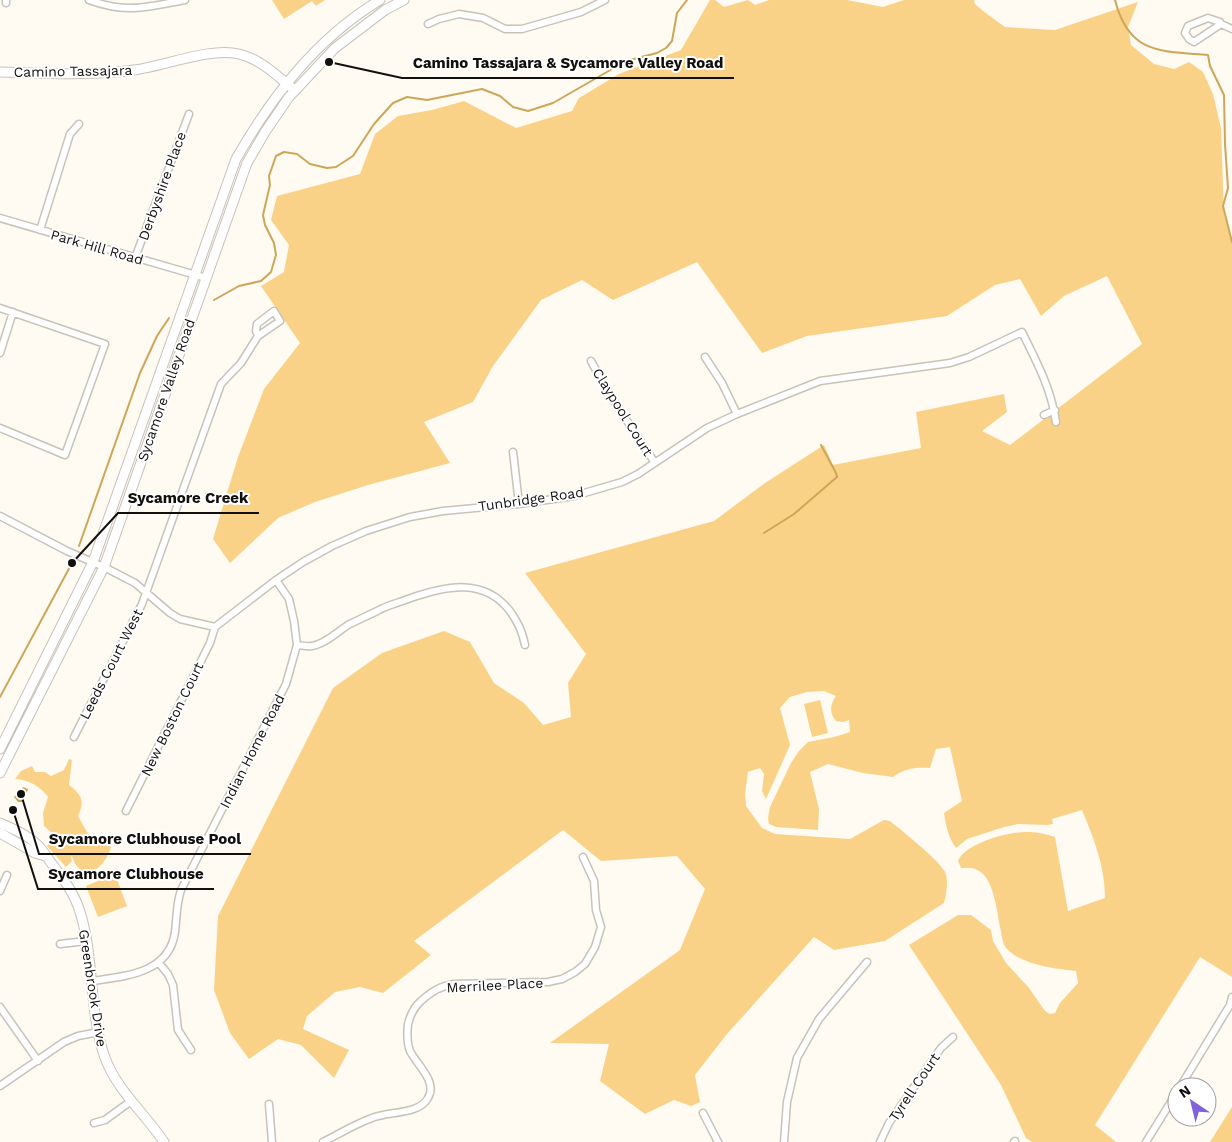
<svg xmlns="http://www.w3.org/2000/svg" width="1232" height="1142" font-family="'Work Sans',sans-serif">
  <rect width="100%" height="100%" fill="#fffaf2"/>
  <path fill="#fad287" d="M272 0H325L316 6 312 1 284 19Z
    M710 0H715L724 7 748 0 755 5 769 0H847L883 7 904 0H974L975 4 983 11 1005 27 1055 30 1138 2 1128 27 1131 45 1154 64 1174 69 1189 62 1203 72 1213 94 1221 128 1224 214 1232 239V977L1200 957 1095 1125 1116 1142H1032L1026 1138 1001 1085 909 945 958 915H971L991 930 993 941 1006 963 1029 988 1045 1011 1050 1014 1055 1013 1060 1003 1078 983 1076 971C1056 969 1022 965 1007 949 1003 945 1002 937 1001 931 997 915 995 880 979 871 974 867 967 868 961 868L958 861C965 843 1010 831 1028 832 1037 832 1046 834 1055 837L1068 911 1105 898C1105 866 1094 839 1082 810L1052 819 1053 824 1047 825 1018 824 1004 827 967 839 956 848C948 837 946 826 944 813L962 801 950 747 936 749 930 768C916 767 905 768 893 777L863 773 828 764 810 772 819 809 818 830 776 827 769 824 768 818 770 807 791 763 799 751 808 742 834 737 850 732 849 720 843 722 836 721C829 713 830 704 836 696L824 691 807 692 790 697 780 708 790 745 766 799 762 791 764 774 760 768 748 772 745 794 746 806 762 828 775 834 850 839 884 820 890 821C902 831 938 859 945 872 949 880 946 895 944 903L885 941 834 950 814 937 727 1034 695 1075 700 1102 691 1106 674 1100 645 1114 600 1081 609 1044 550 1043 680 950 705 889 677 856 601 861 563 830 414 941 431 955 383 993 360 987 335 992 307 1016 303 1029 349 1050 334 1078 301 1045 278 1039 249 1059 230 1033 214 990 218 916 333 688 382 653 444 631 470 642 494 683 524 703 543 725 571 717 568 683 586 654 525 573 714 521 765 483 824 445 833 465 921 448 916 412 1004 394 1007 412 982 431 1010 445 1142 344 1107 276 1064 296 1041 316 1020 279 995 285 947 316 807 336 762 353 697 262 613 300 582 280 541 300 493 366 473 402 424 422 450 463 368 485 315 502 278 518 230 563 213 539 238 457 264 389 300 343 261 286 284 272 289 245 271 220 277 196 360 174 375 134 398 116 432 110 464 101 516 128 572 111 579 98 619 74 681 50Z
    M820 700 828 733 812 737 804 704Z
    M69 759 72 760 69 785C82 795 85 801 78 816L91 839 111 847C105 868 82 887 72 856L71 857 72 861 66 867 47 846 55 836 44 826 43 813 48 797C40 786 29 780 15 779L21 771 32 766 35 772H45L51 776 64 770Z
    M115 874 127 906 98 917 86 886Z
    M1232 1107V1142H1210Z"/>
  <path fill="#cea658" d="M23 787 28 789 26 796 23 797 24 799 23 802H18L14 797Z"/>
  <g fill="none" stroke-linecap="round" stroke-linejoin="round">
    <path stroke="#cea658" stroke-width="2" d="M1115 0C1129 55 1161 51 1208 55L1210 66 1224 95 1225 144 1228 188 1223 206 1232 242
      M214 300 239 286 261 281 271 272 276 255 274 243 265 225 263 215 270 185 269 176 276 156 284 152 297 154 310 164 327 168 336 167 353 156 374 124 393 103 407 97 427 100 482 89 500 96 513 107 528 111 553 103 626 61 657 53 666 48 672 41 677 13 687 0
      M764 533 794 514 837 477 836 473 821 445
      M79 546 140 373 157 336 169 318
      M0 697 72 563"/>
    <g stroke="#c8c3b9" stroke-width="9">
      <path id="street" d="M6 0V3
        M89 0C127 14 146 7 185 0
        M428 24 439 19 459 14 483 18 505 29H522L581 12 605 0
        M1221 24 1194 42 1189 39 1185 33 1188 26 1208 18 1220 22 1221 24 1232 29
        M0 218 206 278
        M40 230 70 134 79 124
        M135 258 189 114
        M0 308 105 344 65 455 0 428
        M0 353 13 312
        M705 357 722 383 737 414
        M591 361 608 392 655 463
        M1044 415 1055 410
        M513 452 519 504
        M0 516 67 551 104 567 135 583 170 613 180 619 215 627 276 580 303 562 332 546 366 531 410 517 443 511 519 504 574 496 622 482 638 474 707 428 737 414 820 381 950 363 969 357 1022 332C1037 363 1051 388 1056 422
        M297 645C301 645 307 647 312 646 325 644 337 632 348 625 358 620 369 615 379 610 388 605 398 603 408 599 445 586 486 576 512 614 519 625 522 631 525 645
        M74 737 142 604 221 384 241 363 258 336 280 321 274 311 257 324 256 331 258 336
        M126 811 210 643 215 627
        M0 891 7 875
        M60 944 86 941
        M158 962 168 974 173 985 178 1030 191 1050
        M92 981C125 976 169 974 175 932 177 917 176 905 181 890L286 684 297 645 294 621 289 599 276 580
        M0 1007 38 1061
        M0 1086 64 1042 78 1036 99 1032
        M1180 1087 1230 1005 1232 997
        M269 1104 272 1142
        M703 1113 718 1142
        M94 1123 105 1120 131 1101
        M323 1142C339 1134 355 1124 372 1118 388 1111 419 1115 428 1098 438 1082 417 1065 410 1051 407 1043 407 1033 408 1024 410 1016 414 1007 421 1001 431 992 440 986 454 984L548 982 562 979 575 972 585 964 595 947 601 927 596 910 594 881 583 857
        M784 1142 787 1102 797 1058 819 1019 867 962
        M880 1142 889 1123 941 1048 953 1037
        M1014 1142 1015 1141
        M1146 1142 1177 1092"/>
    </g>
    <g stroke="#c8c3b9" stroke-width="11">
      <path id="secondary" d="M0 72C44 73 90 76 134 70 165 66 210 47 239 54 260 59 275 74 291 87
        M0 749 93 562 236 159C272 96 317 38 380 0
        M0 773 104 567 247 163 265 132 289 97 335 48 385 10 404 0
        M0 823C11 828 24 833 33 841 42 847 46 856 52 864 62 877 72 890 78 906 95 953 88 1007 104 1055 116 1090 144 1112 164 1142
        M0 833 35 853 45 856"/>
    </g>
    <use href="#street" stroke="#fff" stroke-width="6"/>
    <use href="#secondary" stroke="#fff" stroke-width="9"/>
  </g>
  <g text-anchor="middle" stroke-width="4" stroke-linejoin="round" paint-order="stroke">
    <g font-size="14" fill="#12100d" stroke="#fff">
      <text transform="translate(73 71) rotate(-1)" y="5">Camino Tassajara</text>
      <text transform="translate(162 186) rotate(-70)" y="5">Derbyshire Place</text>
      <text transform="translate(97 247) rotate(16)" y="5">Park Hill Road</text>
      <text transform="translate(166 390) rotate(-71)" y="5">Sycamore Valley Road</text>
      <text transform="translate(623 412) rotate(58)" y="5">Claypool Court</text>
      <text transform="translate(531 499) rotate(-8)" y="5">Tunbridge Road</text>
      <text transform="translate(111 664) rotate(-63)" y="5">Leeds Court West</text>
      <text transform="translate(172 719) rotate(-64)" y="5">New Boston Court</text>
      <text transform="translate(252 751) rotate(-63)" y="5">Indian Home Road</text>
      <text transform="translate(495 985) rotate(-3)" y="5">Merrilee Place</text>
      <text transform="translate(93 988) rotate(81)" y="5">Greenbrook Drive</text>
      <text transform="translate(914 1087) rotate(-56)" y="5">Tyrell Court</text>
    </g>
  </g>
  <path fill="none" stroke="#12100d" stroke-width="2" d="M329 62L402 78H734M72 563L118 513H259M21 794L39 854H251M13 810L38 889H214"/>
  <g fill="#12100d" stroke="#fff" stroke-width="2">
    <circle cx="329" cy="62" r="5"/>
    <circle cx="72" cy="563" r="5"/>
    <circle cx="21" cy="794" r="5"/>
    <circle cx="13" cy="810" r="5"/>
  </g>
  <g font-size="15" text-anchor="middle" font-weight="bold" fill="#12100d" stroke="#fff" stroke-width="4" stroke-linejoin="round" paint-order="stroke">
    <text x="568" y="68">Camino Tassajara &amp; Sycamore Valley Road</text>
    <text x="188" y="503">Sycamore Creek</text>
    <text x="145" y="844">Sycamore Clubhouse Pool</text>
    <text x="126" y="879">Sycamore Clubhouse</text>
  </g>
  <g transform="translate(1192 1102) rotate(325)"><circle r="24" fill="#ffffff" stroke="#a09f9e"/>
  <path d="M0-4L9 19L0 12L-9 19Z" fill="#8261dc"/>
  <text y="-8" font-size="14" font-weight="bold" text-anchor="middle" fill="#12100d">N</text>
  </g>
</svg>
